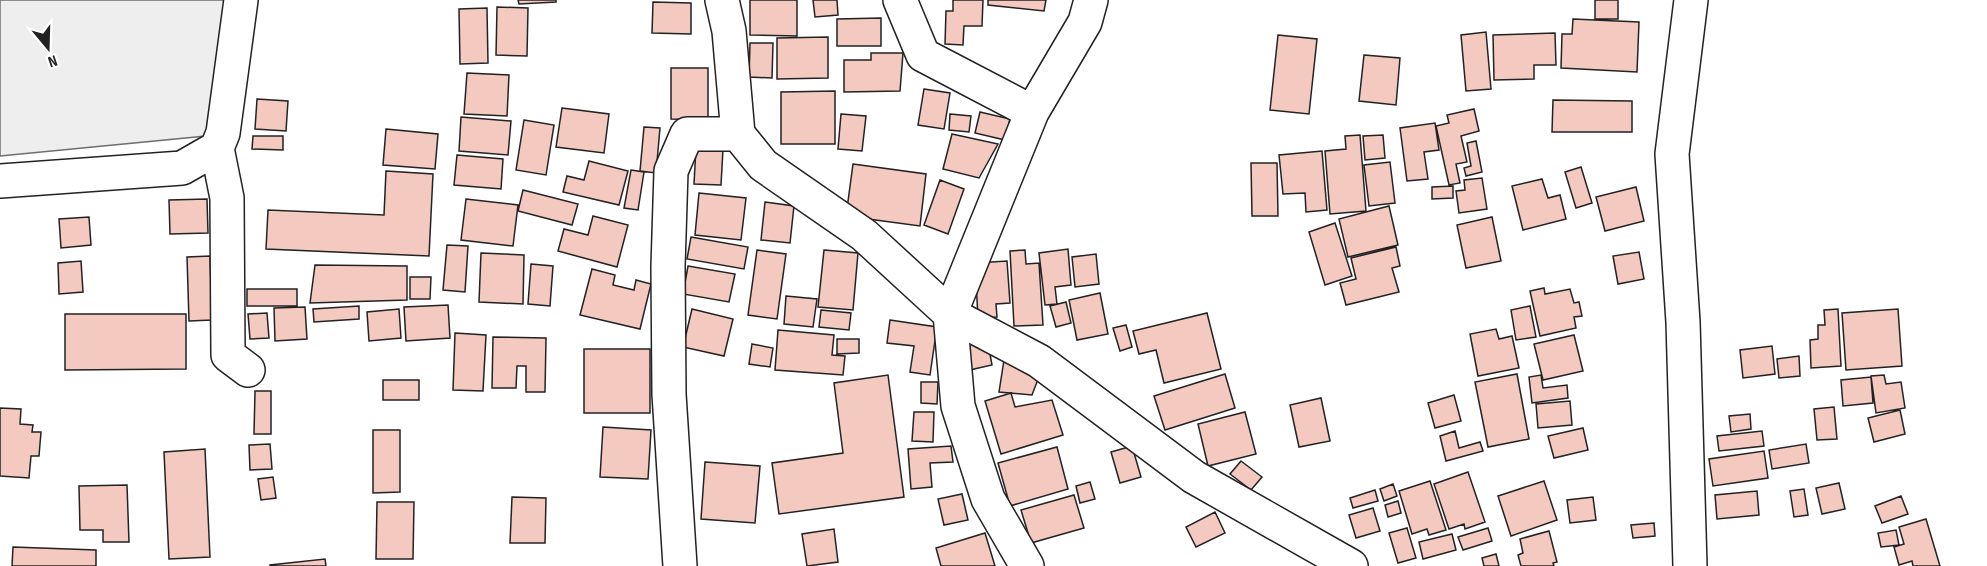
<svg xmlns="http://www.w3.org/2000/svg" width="1987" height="566" font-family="'Sofia Sans Condensed',sans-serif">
  <rect width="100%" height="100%" fill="#fff"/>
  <path fill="#eee" stroke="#6f6f6f" stroke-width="1.5" d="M0 0H227L206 136 0 156Z"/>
  <path fill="#f3c9c0" stroke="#222" stroke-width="1.5" d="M518 0H556V2L519 4Z
    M750 0H797V36L750 35Z
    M813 0H837L838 15 815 17Z
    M953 0H983L982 26H964L963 45 945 44 946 11H953Z
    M988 0H1046L1044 11 988 5Z
    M1595 0H1618V19H1595Z
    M653 2 691 3V34L652 33Z
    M497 7 528 8 527 56 496 55Z
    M487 8 488 63 460 64 459 9Z
    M881 18V46H837V19Z
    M1573 19 1639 22 1637 72 1561 68 1562 34H1572Z
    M1486 32 1491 89 1466 91 1461 35Z
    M1555 33 1556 65H1534V79L1494 80 1493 35Z
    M1278 35 1317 39 1309 114 1270 110Z
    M828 37V78L777 79V38Z
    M750 43H773L772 78 749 77Z
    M871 53H903L900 91 844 92V60H871Z
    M1364 55 1400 58 1396 105 1359 101Z
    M671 68H708V120L671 119Z
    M467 73 509 75 507 116 464 114Z
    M924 89 950 93 944 129 918 125Z
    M835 91V144H781V92Z
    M257 99 288 101 286 131 255 129Z
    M1553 100 1632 101V132H1552Z
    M562 108 609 114 604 153 556 147Z
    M1474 109 1479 131 1461 136 1467 162 1456 164 1460 183 1449 185 1436 126 1449 123 1447 115Z
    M980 112 1010 119 1005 140 975 133Z
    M841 114 866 116 862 151 838 149Z
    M950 114 971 116 969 132 949 130Z
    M461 117 511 121 508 155 459 151Z
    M524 120 554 125 546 175 516 170Z
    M1435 123 1439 150 1424 152 1428 179 1407 181 1400 128Z
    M644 127 660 128 656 173 640 171Z
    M386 129 438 134 435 169 383 165Z
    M952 134 998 144 979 178 943 169Z
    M1360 135 1366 211 1330 214 1325 151 1346 149 1345 136Z
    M1383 135 1385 158 1365 160 1363 136Z
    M253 136H283V150L252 149Z
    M1476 141 1482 172 1466 176 1464 168 1471 166 1467 143Z
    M696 147 723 149 721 185 694 184Z
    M1322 151 1327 210 1306 212 1305 193 1283 194 1279 155Z
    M457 155 503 159 501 189 454 185Z
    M589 161 628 171 619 205 563 192 567 176 584 180Z
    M1390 162 1395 203 1369 206 1364 165Z
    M1251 163H1277L1278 216H1252Z
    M853 164 926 174 920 226 846 216Z
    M1581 167 1592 203 1576 208 1565 172Z
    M631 170 644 172 638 210 624 208Z
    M386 171 433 174 429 256 266 249 268 210 384 215Z
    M1482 178 1487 209 1459 213 1456 191 1465 190 1464 180Z
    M1542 179 1548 198 1560 195 1566 219 1523 230 1512 186Z
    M940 180 964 189 948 234 924 225Z
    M1453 186V198L1432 199V187Z
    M1636 187 1644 221 1605 231 1596 197Z
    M523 190 578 204 572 225 518 211Z
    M699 193 746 198 741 240 695 235Z
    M207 199 208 233 170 234 169 200Z
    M466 199 518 205 513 246 461 240Z
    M765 202 794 206 790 243 761 240Z
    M1389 206 1398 245 1348 257 1339 219Z
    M593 216 628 225 617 267 558 251 564 229 588 235Z
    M89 217 91 245 61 248 59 219Z
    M1492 217 1501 261 1466 268 1457 225Z
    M1335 223 1352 276 1325 285 1309 232Z
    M691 237 748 247 744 269 687 259Z
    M447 245 468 246 465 292 443 290Z
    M1396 247 1400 266 1392 268 1399 292 1346 305 1340 283 1356 279 1351 258Z
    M1068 249 1071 285 1055 287 1057 304 1045 305 1039 253Z
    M757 250 786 254 777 319 748 315Z
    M824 250 858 253 853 310 818 307Z
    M1025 250 1026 264 1039 263 1043 325 1014 326 1010 251Z
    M1639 252 1644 279 1618 284 1613 256Z
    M481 253 524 255 523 304 479 302Z
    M1096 254 1099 284 1075 287 1072 257Z
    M210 256 212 320 189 321 187 257Z
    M81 261 83 292 59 294 58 263Z
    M1007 261 1010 303 996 304 997 317 978 318 975 263Z
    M531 264 553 266 550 306 528 304Z
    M315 265 407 266V300L310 303Z
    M688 266 735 274 729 302 683 294Z
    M592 269 615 275 613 285 634 290 636 280 651 284 640 329 580 315Z
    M410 277H431L430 299H410Z
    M1544 288 1545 294 1570 289 1574 303 1579 302 1582 316 1574 317 1576 328 1540 336 1530 291Z
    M247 289H297V306H247Z
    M1100 293 1108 334 1077 340 1069 300Z
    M786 296 817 299 813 327 784 324Z
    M1066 302 1071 323 1056 327 1050 306Z
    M448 305 450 338 406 341 404 307Z
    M359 306V319L314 322 313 309Z
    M1530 306 1536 337 1516 340 1511 310Z
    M305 307 307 339 275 341 274 308Z
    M399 309 401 338 369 341 367 312Z
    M692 309 733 319 724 356 683 347Z
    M1838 309 1841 366 1811 368 1810 340 1818 339V325H1825L1824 310Z
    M1898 309 1902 366 1846 370 1842 313Z
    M821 310 851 313 849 330 819 327Z
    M267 313 269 338 250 339 248 314Z
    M1207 313 1221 369 1164 383 1156 350 1139 354 1133 331Z
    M65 314H186V369L65 370Z
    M890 320 937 327 930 375 910 372 914 346 887 343Z
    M1126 325 1132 347 1120 351 1113 328Z
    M1496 329 1499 339 1512 336 1519 368 1478 376 1470 334Z
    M778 330 834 335 832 355 845 356 843 375 775 370Z
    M455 333 486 335 483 391 453 390Z
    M1574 335 1583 371 1543 380 1534 344Z
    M493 337 546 338 545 392H526V366H517L516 388H492Z
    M987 338 992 365 965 371 960 343Z
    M837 339H859V353L837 354Z
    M752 344 773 348 770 367 749 364Z
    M1772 346 1775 374 1743 378 1740 350Z
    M584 349H650V413H584Z
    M1799 356 1800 376 1779 378 1777 359Z
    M1004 360 1040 374 1032 395 999 392Z
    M1225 374 1235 408 1165 430 1154 396Z
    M1517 374 1529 439 1488 447 1475 382Z
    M888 375 904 497 779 514 772 463 843 453 834 383Z
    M1541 375 1543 388 1567 385 1568 398 1532 403 1529 377Z
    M1884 375 1886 384 1901 382 1905 408 1876 413 1871 376Z
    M1871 377 1873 403 1843 406 1841 380Z
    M383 380H419V400H383Z
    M921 382H938L937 404 921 403Z
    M255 391H271V434H254Z
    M1011 393 1015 407 1052 400 1063 435 1001 454 985 401Z
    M1454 395 1461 421 1435 428 1428 403Z
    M1321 398 1330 441 1299 447 1290 405Z
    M1570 401 1572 425 1538 428 1536 404Z
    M1834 407 1837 439 1817 440 1814 409Z
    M0 408 21 409 20 424 33 425 32 432H41L39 456H31L29 478 0 476Z
    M1900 410 1905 434 1874 442 1868 418Z
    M914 412H934L933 442 912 441Z
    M1245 412 1256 454 1208 466 1198 424Z
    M1750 414 1751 429 1731 432 1729 416Z
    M603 427 651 430 648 479 600 477Z
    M1583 428 1588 450 1554 458 1548 436Z
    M373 430H400V492L373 493Z
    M1455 431 1459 448 1480 442 1483 451 1446 461 1440 436Z
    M1762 431 1764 446 1719 451 1717 436Z
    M270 444 272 469 250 470 249 445Z
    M1806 444 1809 463 1772 469 1769 450Z
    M951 446 953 462 930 463 932 487 911 489 908 449Z
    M1132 446 1141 477 1120 483 1111 452Z
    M1057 447 1068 489 1010 506 998 463Z
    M205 449 210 557 169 559 164 452Z
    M1764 451 1768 478 1713 486 1709 459Z
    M1241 461 1262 477 1251 490 1230 474Z
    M705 462 760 466 755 523 701 519Z
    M1468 472 1485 522 1465 529 1464 524 1449 529 1434 484Z
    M273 477 276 498 261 500 258 479Z
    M1430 481 1446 530 1429 535 1427 529 1412 534 1399 491Z
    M1544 481 1557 520 1511 536 1498 496Z
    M1090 482 1095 499 1080 503 1076 486Z
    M1839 483 1845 509 1822 514 1816 488Z
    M1393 484 1397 496 1384 501 1380 489Z
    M127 485 129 542H103V530H80L79 486Z
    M1804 489 1808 515 1794 517 1790 491Z
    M1375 490 1378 501 1353 508 1350 498Z
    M1757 491 1759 515 1717 519 1715 495Z
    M962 494 968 520 944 525 938 499Z
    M1074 495 1084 528 1031 543 1021 510Z
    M1901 496 1908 514 1882 523 1875 506Z
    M512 497 546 498 545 543H510Z
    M1593 497 1596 520 1570 523 1567 500Z
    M1398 501 1401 513 1388 517 1385 505Z
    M377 502H414L413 559H376Z
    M1373 508 1380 531 1356 538 1349 515Z
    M1215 512 1225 533 1196 547 1186 527Z
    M1926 519 1940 566H1913L1912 561 1899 565 1894 547 1904 544 1899 527Z
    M1654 523 1655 536 1633 538 1631 525Z
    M1407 528 1416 558 1398 563 1389 533Z
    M1488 528 1492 541 1463 550 1458 537Z
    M834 529 838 562 807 566 802 534Z
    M1896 530 1899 545 1881 547 1878 533Z
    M1549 531 1557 562 1553 563 1554 566H1521L1518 555 1523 553 1520 539Z
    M985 533 995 566H941L936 548Z
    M1452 534 1456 550 1423 559 1419 542Z
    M13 547 96 550V566H12Z
    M1496 554 1499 566H1484L1482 558Z
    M325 559 326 566H270V565Z"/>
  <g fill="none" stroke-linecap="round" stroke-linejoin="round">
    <g stroke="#222" stroke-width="36">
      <path id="minor" d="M722 0 729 31 738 134 763 165 864 235 950 314 1039 361 1194 477 1351 566
        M900 0 923 55 1032 112
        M217 148 227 198 228 355 248 370
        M0 181 182 168 217 148 223 133 241 0
        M680 566 669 394 668 267 671 171 687 134H738
        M1027 566 988 499 958 406 950 314 1032 112 1085 22 1091 0
        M1690 566 1683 322 1672 154 1691 0"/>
    </g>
    <use href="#minor" stroke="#fff" stroke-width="33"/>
  </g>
  <g transform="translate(48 48) rotate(161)" stroke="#ffffff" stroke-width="4.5" paint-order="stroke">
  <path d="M0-4.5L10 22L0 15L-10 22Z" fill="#222222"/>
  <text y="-9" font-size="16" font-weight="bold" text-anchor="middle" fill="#222222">N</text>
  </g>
</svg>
